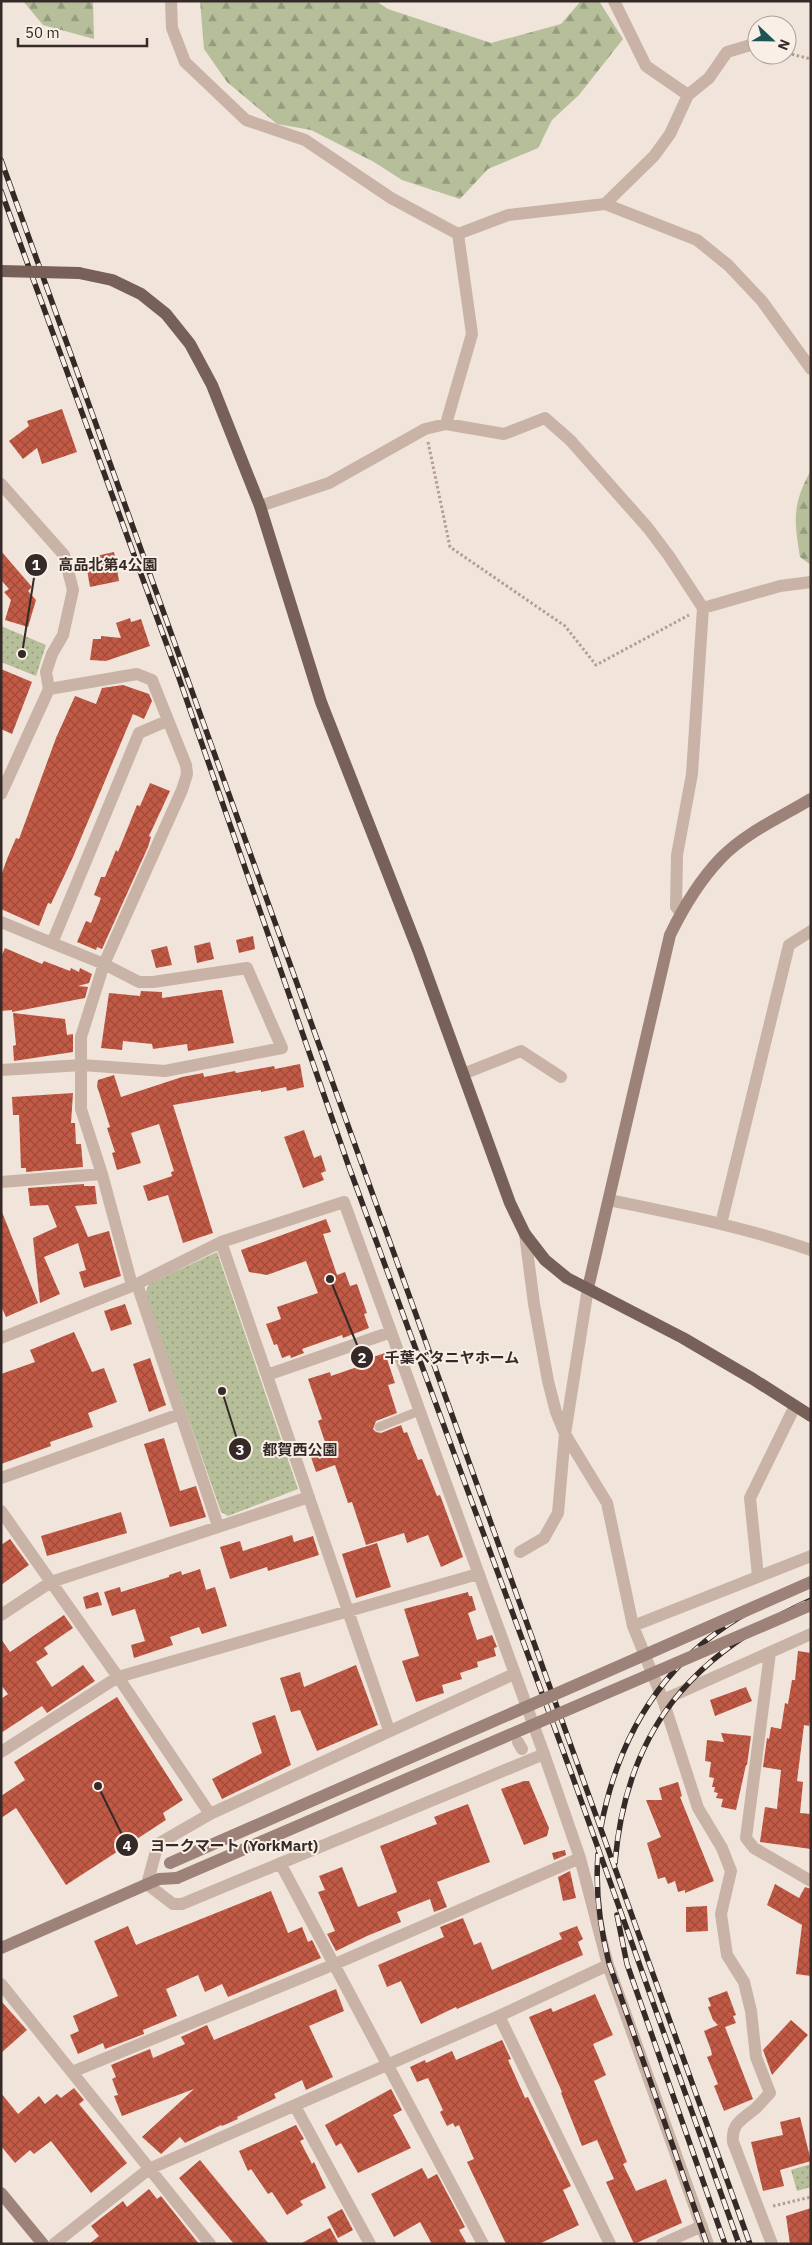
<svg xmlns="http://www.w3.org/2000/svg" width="812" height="2245" font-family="'IBM Plex Sans','Noto Sans JP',sans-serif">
  <defs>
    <pattern id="forest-firs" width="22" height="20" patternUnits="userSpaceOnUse" patternTransform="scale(1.25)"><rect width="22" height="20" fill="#b6bf9a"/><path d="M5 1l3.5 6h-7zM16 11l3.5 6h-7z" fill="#959b7e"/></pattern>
    <pattern id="park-dots" width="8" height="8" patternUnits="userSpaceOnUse" patternTransform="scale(1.25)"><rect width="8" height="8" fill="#b6bf9a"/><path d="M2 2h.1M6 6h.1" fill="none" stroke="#959b7e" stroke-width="1.8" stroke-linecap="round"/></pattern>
    <pattern id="building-cross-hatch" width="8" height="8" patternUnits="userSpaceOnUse" patternTransform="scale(1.25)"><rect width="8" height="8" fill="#c35a46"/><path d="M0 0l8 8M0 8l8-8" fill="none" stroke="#9f4b3a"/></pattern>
  </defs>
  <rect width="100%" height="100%" fill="#f1e4da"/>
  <path fill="url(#forest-firs)" d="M23 1H93L94 39 43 25Z
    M200 1H376L388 9 491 43 561 24 581 1H599L623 39 579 95 552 120 538 148 488 169 460 199 402 180 374 162 311 130 277 124 227 82 204 49Z
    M811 470V565L800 557C794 519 792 505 811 470Z"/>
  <path fill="url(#park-dots)" d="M1 626 46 645 36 676 1 662Z
    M217 1252 298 1489 228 1516 221 1512 145 1294 149 1284Z
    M811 2164V2187L797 2191 791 2170Z"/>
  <path fill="url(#building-cross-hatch)" d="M62 409 77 452 42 464 37 448 23 459 9 441 29 426 27 421Z
    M1 551 32 587 28 591 36 600 28 627 5 620 11 600 4 592 9 589 1 580Z
    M114 552 119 581 90 587 86 564 97 561 96 556Z
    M130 618 131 622 141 619 150 646 106 661 90 660 93 639H101V636L121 638 116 623Z
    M1 669 32 682 12 734 1 729Z
    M123 685 149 694 152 701 144 719 133 714 73 857 51 904 48 903 39 926 1 909V876L7 859 16 838 19 839 56 738 75 696 96 704 102 688Z
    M150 783 170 791 149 836 151 837 148 847 102 949 97 947 96 950 77 942 86 921 91 923 101 898 94 895 101 877H105L116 850 118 852 137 805 140 806Z
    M253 936 255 949 239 953 236 940Z
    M210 942 214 959 197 963 194 946Z
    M167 946 172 965 156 968 151 950Z
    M5 948 42 964 44 961 70 971 71 968 79 972 80 968 92 974 89 983 78 986 88 987 85 998 12 1012V1010L1 1011V957Z
    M217 990H222L234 1043 188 1051 187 1044 153 1049 152 1044 123 1041 122 1050 101 1048 109 993 140 996 141 991 162 992V998Z
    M13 1013 65 1019 67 1035 73 1034V1052L14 1061 13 1046 16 1045Z
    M300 1064 304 1087 287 1091 286 1087 261 1092V1090L173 1105 213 1233 183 1243 168 1195 148 1201 143 1186 172 1176 171 1172 174 1171 159 1124 131 1133 141 1163 117 1170 112 1153 115 1152 107 1128 110 1127 97 1086 98 1080 114 1075 121 1097 182 1077 203 1073 204 1077 235 1071 236 1073 274 1066 275 1069Z
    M73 1093 71 1123H75L76 1144H81L83 1167 26 1172V1168H21L19 1115H13L12 1097Z
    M304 1130 314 1158 321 1155 326 1171 321 1173 324 1180 303 1188 284 1137Z
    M84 1184V1186H95L97 1204 75 1206 88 1237 109 1231 121 1276 84 1288 79 1272 86 1270 78 1243 44 1257 60 1294 40 1303 33 1238 57 1227 48 1205 30 1206 28 1188Z
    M2 1212 38 1303 6 1317 1 1306Z
    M326 1219 331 1232 323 1234 337 1275 345 1272 350 1286 357 1284 367 1313 364 1314 369 1328 343 1338 342 1335 302 1349 304 1353 291 1358 290 1355 282 1358 277 1344 274 1345 266 1324 281 1319 277 1307 318 1293 306 1261 267 1275 249 1272 241 1250Z
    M125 1304 132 1324 111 1331 104 1311Z
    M74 1332 92 1372 104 1368 117 1402 88 1413 93 1427 50 1442 51 1446 1 1464V1374L35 1362 30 1350Z
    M385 1353 395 1383 388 1385 397 1413 376 1421 373 1429 376 1432 381 1433 401 1425 404 1433 407 1432 418 1460 422 1459 437 1496 440 1495 463 1557 441 1567 428 1535 407 1543 404 1533 366 1545 352 1502 348 1503 335 1465 316 1472 310 1454 327 1448 318 1421 322 1419 308 1379 330 1372 331 1376 360 1366 358 1362Z
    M150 1358 166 1405 149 1412 133 1364Z
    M164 1438 180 1491 196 1486 206 1517 170 1527 144 1444Z
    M121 1512 127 1533 47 1556 41 1536Z
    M292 1535 294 1542 313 1536 319 1555 268 1571 267 1567 230 1579 220 1547 240 1541 243 1551Z
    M10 1539 29 1565 1 1585V1545Z
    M377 1543 391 1587 356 1598 342 1554Z
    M200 1569 206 1590 215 1587 227 1626 202 1634 199 1627 170 1637 173 1645 134 1658 131 1645 145 1641 135 1609 112 1616 104 1592 120 1587 121 1592 169 1577V1575L181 1571 182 1575Z
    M98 1592 102 1605 86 1609 83 1597Z
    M468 1592 469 1596H472L476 1610 468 1613 477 1640 492 1635 497 1647 494 1648 496 1656 477 1662 478 1667 460 1673 462 1679 442 1685 444 1693 416 1702 402 1661 419 1656 404 1609Z
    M64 1615 73 1628 44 1648 48 1654 36 1662 52 1687 83 1665 95 1681 47 1713 42 1706 1 1733V1699L8 1694 1 1685V1639L10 1652Z
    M798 1651 811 1653V1714L809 1726 804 1725 797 1781 803 1782 800 1813 811 1814V1849L760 1842 765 1807 777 1809 781 1770 763 1767 767 1738 769 1739 771 1727 781 1729 785 1703 788 1704 792 1680H795Z
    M356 1665 378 1725 317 1751 300 1710 291 1712 280 1678 300 1672 304 1687Z
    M746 1687 752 1701 715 1716 710 1700Z
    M117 1697 183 1800 163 1813 166 1820 66 1885 16 1808 1 1818V1796L25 1780 14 1762Z
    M275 1715 291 1765 222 1799 212 1779 262 1753 252 1723Z
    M721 1733 751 1736 747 1765H746L736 1810 721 1807 723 1799 716 1798 718 1793 714 1792 715 1787H712L714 1778 709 1777 711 1762 705 1761 707 1740 724 1742Z
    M524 1781H529L549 1828 547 1836 524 1845 501 1789Z
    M678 1782 682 1796 680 1797 714 1881 685 1893V1890L678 1892 675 1881 668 1884 665 1877 658 1879 647 1843 661 1837 646 1800H662L659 1788Z
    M468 1804 490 1862 437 1882 447 1907 434 1912 430 1899 397 1912 401 1922 367 1936 336 1951 327 1934 335 1931 318 1892 325 1890 319 1876 342 1867 358 1907 397 1892 380 1846 437 1824 434 1817Z
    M565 1850 566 1855 554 1860 552 1853Z
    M570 1871 576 1898 563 1901 558 1877Z
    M775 1884 799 1898 805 1887 811 1889V1976L796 1974 802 1925 767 1905Z
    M271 1891 288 1933 302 1927 308 1942 312 1940 321 1958 228 1997 222 1984 205 1992 198 1975 166 1989 177 2016 143 2030 144 2034 105 2049 103 2043 78 2054 70 2035 79 2031 73 2016 118 1996 94 1941 128 1926 136 1945Z
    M707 1906 708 1931 686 1932V1907Z
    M463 1918 474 1945 481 1942 492 1970 562 1939 559 1933 577 1926 583 1939 578 1942 583 1955 457 2009 456 2007 421 2024 401 1981 387 1987 378 1965 444 1937 440 1927Z
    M336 1989 344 2011 309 2026 333 2077 306 2090 302 2080 274 2094 276 2098 237 2117 238 2119 222 2126 221 2125 185 2143 180 2137 161 2154 142 2137 194 2089 122 2116 114 2096 118 2095 112 2079 116 2077 111 2065 150 2049 153 2058 185 2044 181 2037 207 2025 214 2040Z
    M727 1991 736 2015 733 2016 736 2023 725 2027 753 2099 724 2111 714 2086 718 2084 707 2057 712 2055 711 2050 704 2031 718 2025 713 2020 708 2007 711 2006 708 1998Z
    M595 1994 613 2035 593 2044 606 2075 594 2081 627 2162 623 2164 636 2191 666 2179 682 2223 634 2244 606 2182 614 2179 597 2140 582 2146 561 2093 562 2092 529 2017 551 2008 553 2012Z
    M1 2001 27 2030 1 2053Z
    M791 2020 808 2035 772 2075 763 2050Z
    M502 2040 511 2059 508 2060 525 2098 528 2097 571 2186 563 2190 579 2225 539 2244H506L467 2162 474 2159 459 2125 455 2127 453 2123 447 2126 440 2112 443 2110 428 2078 417 2082 410 2067 425 2060 426 2063 452 2051 456 2060Z
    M74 2088 84 2100 79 2104 127 2163 91 2193 51 2141 34 2154 30 2150 15 2163 1 2146V2093L18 2114 39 2096 45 2104 57 2094 61 2098Z
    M391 2089 402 2110 393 2115 411 2148 358 2173 341 2143 336 2146 325 2125Z
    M800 2117 811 2161 780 2170 784 2186 763 2191 751 2142 783 2135 780 2122Z
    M296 2125 304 2139 300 2141 312 2164 314 2162 326 2188 300 2201 303 2205 287 2215 272 2192 268 2194 251 2169 248 2171 239 2151Z
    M200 2160 269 2244H234L179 2178Z
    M422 2168 428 2179 437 2174 465 2227 459 2230 467 2244H432L420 2222 394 2237 371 2194Z
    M149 2189 157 2199 161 2196 199 2244H89L99 2236 91 2226 123 2201 127 2207Z
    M811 2208V2244H790L786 2216Z
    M342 2209 353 2230 338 2238 327 2217Z
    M330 2228 339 2244H300Z"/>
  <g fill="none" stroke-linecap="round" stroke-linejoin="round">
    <path stroke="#b49d91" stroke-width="3" stroke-dasharray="2.5 2.5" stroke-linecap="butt" d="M787 53 811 59
      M428 442 450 547 565 626 596 665 689 615
      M773 2206 811 2197"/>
    <path stroke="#c8b3a6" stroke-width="9" d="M379 1427 419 1411"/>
    <path stroke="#c8b3a6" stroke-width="12" d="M171 1 172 28 185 62 246 120 305 140 391 198 458 234
      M688 95 709 78 727 52 754 44
      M605 204 654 156 670 134 688 95 646 66 614 1
      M458 234 508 215 605 204 697 240 728 265 762 301 811 369
      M446 424 472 334 458 234
      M1 484 64 555 73 590 63 635 52 654 46 672 49 689
      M260 506 329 483 425 429 446 424 504 434 545 418 570 440 648 528 669 556 703 608 692 774 677 855 676 907 681 913
      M703 608 780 586 811 582
      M1 794 49 689 137 674 152 680 186 765 187 774 182 790 104 964 81 1037V1109L102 1174 132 1285
      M1 922 52 943
      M1 1070 82 1065 165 1071 282 1048 247 968 153 982H139L104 964 52 943 139 733 167 721
      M463 1074 521 1051 561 1077
      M1 1182 102 1174
      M609 1200C677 1214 745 1227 811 1250
      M721 1224 789 945 811 931
      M525 1234 534 1304 548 1381 556 1412 565 1434 607 1503 633 1626 663 1700 698 1808 722 1848 731 1871 721 1914 727 1955 744 1982 751 2011 756 2057 770 2093C765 2098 761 2103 756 2108 743 2119 731 2123 733 2142L772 2244
      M221 1242 389 1730
      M137 1284 218 1526
      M1 1338 137 1284 221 1242 344 1202 544 1754 580 1858 608 1965 708 2244
      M267 1375 391 1332
      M1 1478 180 1414
      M1 1511 118 1677 210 1814
      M520 1552 544 1538 558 1513 565 1434 588 1288
      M758 1576 750 1498 795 1406
      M1 1615 51 1582 309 1497
      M633 1626 811 1556
      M770 1653 746 1838 754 1848 811 1881
      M514 1674 210 1814 158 1844 147 1884 173 1904H182L544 1754
      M663 1700 811 1634
      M518 1742 522 1749
      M1 1752 118 1677 478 1574
      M280 1863 483 2244
      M1 1984 210 2244
      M499 2016 610 2244
      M72 2072 335 1964 580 1858
      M295 2106 370 2244
      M54 2244 149 2169 499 2016 608 1965
      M662 2244 702 2226"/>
    <path stroke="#9c8278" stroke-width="12" d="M588 1288 670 935C683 908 700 880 721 858 745 833 781 817 811 799
      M1 1948 159 1879 177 1878
      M1 2193 43 2244"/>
    <path stroke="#776058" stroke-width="12" d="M79 273 112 280 141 294 166 314 190 344 212 385 260 506 321 702 418 950 510 1203 525 1234 545 1260 567 1278 683 1338 753 1379 811 1416"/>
    <g stroke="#352a27" stroke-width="5.5">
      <path id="rail" d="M1 160 750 2244
        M1 191 179 678 349 1167 572 1775 739 2244
        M601 1827C619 1732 666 1657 752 1610 771 1600 791 1592 811 1583
        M598 1854C595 1892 600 1927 609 1963L707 2244
        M615 1863C626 1730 692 1654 811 1600
        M617 1915 627 1964 725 2244"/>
    </g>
    <use href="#rail" stroke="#f9efe6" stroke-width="4" stroke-dasharray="11" stroke-linecap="butt"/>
    <path stroke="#9c8278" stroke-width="12" d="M170 1863 811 1582
      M177 1878 811 1605"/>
    <path stroke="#776058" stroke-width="12" d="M1 271 79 273"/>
  </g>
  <path fill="none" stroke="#352a27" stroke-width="2" d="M22 654L36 565M330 1279L362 1357M222 1391L240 1449M98 1786L127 1845"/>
  <g fill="#352a27" stroke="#f9efe6" stroke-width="2">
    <circle cx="22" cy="654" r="5"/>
    <circle cx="330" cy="1279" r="5"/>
    <circle cx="222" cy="1391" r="5"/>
    <circle cx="98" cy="1786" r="5"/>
    <circle cx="36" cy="565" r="12"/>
    <circle cx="362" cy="1357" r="12"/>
    <circle cx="240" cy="1449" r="12"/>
    <circle cx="127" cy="1845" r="12"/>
  </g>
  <g font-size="15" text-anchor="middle" font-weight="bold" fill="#fff">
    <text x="36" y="570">1</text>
    <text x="362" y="1363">2</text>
    <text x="240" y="1455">3</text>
    <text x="127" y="1851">4</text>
  </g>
  <g font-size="15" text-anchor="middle" font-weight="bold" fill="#352a27" stroke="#f9efe6" stroke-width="4" stroke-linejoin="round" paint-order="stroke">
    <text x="108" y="570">高品北第4公園</text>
    <text x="452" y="1363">千葉ベタニヤホーム</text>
    <text x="300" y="1455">都賀西公園</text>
    <text x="234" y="1851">ヨークマート (YorkMart)</text>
  </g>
  <rect width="812" height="2245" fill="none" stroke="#352a27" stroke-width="5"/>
  <g transform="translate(772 40) rotate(112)"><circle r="24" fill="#f9efe6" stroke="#aba09a"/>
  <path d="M0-4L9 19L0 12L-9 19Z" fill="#1e5554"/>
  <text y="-8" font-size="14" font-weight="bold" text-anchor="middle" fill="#352a27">N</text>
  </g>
  <path d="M18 38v8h129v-8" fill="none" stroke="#352a27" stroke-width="2.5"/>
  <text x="25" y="38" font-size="15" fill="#352a27" stroke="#f9efe6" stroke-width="4" paint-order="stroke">50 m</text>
</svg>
